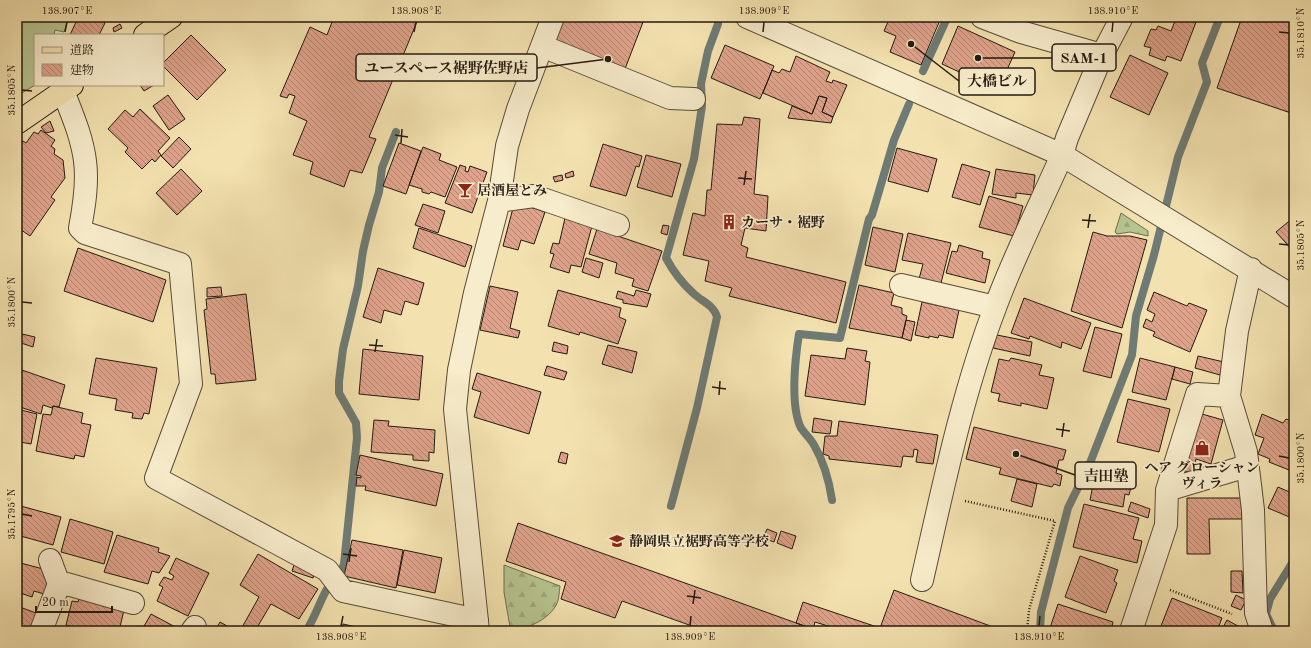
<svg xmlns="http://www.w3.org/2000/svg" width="1311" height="648" font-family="'Old Standard TT','Noto Serif JP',serif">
  <defs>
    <pattern id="forest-firs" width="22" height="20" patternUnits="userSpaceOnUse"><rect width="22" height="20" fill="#b6c48f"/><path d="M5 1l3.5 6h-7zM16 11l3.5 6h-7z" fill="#9ca87a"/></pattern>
    <pattern id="building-back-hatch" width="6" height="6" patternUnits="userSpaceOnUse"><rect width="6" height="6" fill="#dfa38b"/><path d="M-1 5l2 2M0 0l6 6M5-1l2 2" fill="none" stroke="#b58470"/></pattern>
  </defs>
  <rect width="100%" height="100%" fill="#f3e2af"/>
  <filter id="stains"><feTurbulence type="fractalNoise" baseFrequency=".005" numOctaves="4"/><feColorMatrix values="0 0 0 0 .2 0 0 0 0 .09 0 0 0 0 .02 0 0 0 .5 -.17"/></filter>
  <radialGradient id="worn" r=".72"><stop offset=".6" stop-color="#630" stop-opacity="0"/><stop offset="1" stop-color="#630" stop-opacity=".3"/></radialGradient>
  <path fill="url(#forest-firs)" stroke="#6d6f50" d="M1121 213 1148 231V236L1130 232 1117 234 1115 232Z
    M504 565 560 586C559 593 559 602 555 607 548 619 523 633 510 627L504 592Z"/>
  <path fill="#b6c48f" stroke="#6d6f50" d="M17 17H69L64 32 55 30 54 35H35V85L17 96Z"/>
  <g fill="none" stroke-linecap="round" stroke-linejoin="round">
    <path stroke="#6e7b74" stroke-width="8" d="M923 71 947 18 946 17
      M832 500C829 480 824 462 814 445 811 439 805 434 801 428 790 406 795 359 799 334L840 338 869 219 872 215 894 140 909 104
      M671 506 697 408 717 317C714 305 701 301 693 293 682 283 673 271 666 258L694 159 702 106 701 84 708 51 718 24
      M306 631C315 618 319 603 327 589 332 579 339 578 344 564L357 438 356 423 339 393V381L343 349 358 286 363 251 369 225 379 192 382 168 396 132
      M1040 631 1041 612 1068 508 1090 463 1132 355 1136 316 1154 255 1178 157 1207 82 1202 63 1220 17
      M1274 631 1266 614 1270 599 1294 560"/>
  </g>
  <path fill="url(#building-back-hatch)" stroke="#241a10" d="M75 17H93L105 23 99 35H70L76 22 73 21Z
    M334 17H419L369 137 376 139 362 173 350 170 344 187 310 174 313 162 293 155 307 121 289 113 295 96 289 94 287 98 280 96 310 27 327 35Z
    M563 17H645L623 74 554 44Z
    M890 17H932L940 20 921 65 890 52 896 36 884 31Z
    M1173 17H1198L1181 61 1167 56 1165 61 1149 55 1151 48 1144 46 1151 29 1156 30 1158 26 1171 31 1175 21 1172 20Z
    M1242 17H1294V114L1217 88Z
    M120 24 122 28 114 32 113 28Z
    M958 26 1015 52 998 90 942 64Z
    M191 35 226 70 197 100 163 66V63Z
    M725 45 774 66 760 99 711 78Z
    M1130 55 1168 73 1149 115 1110 97Z
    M796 56 830 72 826 81 832 83 833 80 847 85 833 117 822 112 827 98 819 96 812 114 763 93 772 70 779 73 782 69 790 72Z
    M140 85H154L144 91Z
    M168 95 185 119 169 130 153 106Z
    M819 96 827 98 822 112 833 117 831 123 788 118 792 106 812 114Z
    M140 109 170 138 158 151 161 155 155 162 152 159 142 169 125 152 128 148 108 129 125 110 133 117Z
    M744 117 760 119 754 194 768 196 766 231 745 228 741 245 748 248 746 257 846 282 836 323 729 296 732 288 705 281 709 261 683 255 693 213 705 216 707 190H711L717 124 742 125Z
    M50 121 54 131 46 133 41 127Z
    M41 130 55 140 51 146 55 149 54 154 63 160 65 178 51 197 55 200 30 236 17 227V148L23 141 26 143 34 132 38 134Z
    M179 137 191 149 173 168 161 156Z
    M399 143 421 151 406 194 383 186Z
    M603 144 642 156 639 167 636 166 626 196 590 186Z
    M423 147 441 154 439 160 457 167 445 197 431 192 429 194 422 192V189L409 185Z
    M897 148 937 159 928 192 888 181Z
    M646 155 681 164 672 197 637 187Z
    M962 164 990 172 980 205 952 197Z
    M460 165 466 167 465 171 468 172 470 166 487 172 472 213 445 203Z
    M181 169 202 191 177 215 156 193Z
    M996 169 1035 175 1033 195 1016 193V198L992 194Z
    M573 171 574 176 566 178 565 174Z
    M562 175 563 180 555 182 553 177Z
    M989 196 1023 206 1014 236 979 227Z
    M423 204 445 211 438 233 415 225Z
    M527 206 545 212 534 244 521 240 518 250 503 246 513 208Z
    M1294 217V252L1276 232Z
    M565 218 592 226 581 267 571 265 569 273 550 267 554 254 550 253 553 243 559 244Z
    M663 225 669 226 667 235 661 233Z
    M873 227 903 234 895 272 865 265Z
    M419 228 472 246 465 267 413 248Z
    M597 229 662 251 648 291 632 286 634 279 615 273 617 263 589 254Z
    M1093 232 1107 236H1130L1147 240 1122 328 1071 311Z
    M908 233 951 243 941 283 919 279 923 264 902 260Z
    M959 245 983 252 982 258 990 260 985 283 946 273 952 251 957 252Z
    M78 248 166 280 153 322 64 291Z
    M586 258 603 263 599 278 582 272Z
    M378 268 424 283 418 305 405 301 401 315 384 310 381 323 363 317Z
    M859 285 894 293 891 305 902 308V314L907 316 902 338 849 328Z
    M490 286 518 292 510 328 520 331 518 338 480 330Z
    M221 287 222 296 207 297V288Z
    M558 290 621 308 619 317 626 320 618 344 580 332 579 335 548 326Z
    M636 290 651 294 647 307 623 303V300L616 298 618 291 634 296Z
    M1154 292 1187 306 1189 303 1207 310 1190 352 1153 336 1155 332 1143 327 1146 319 1152 322 1155 314 1147 310Z
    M246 294 256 380 216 384 215 374H211L204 310 207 309 206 299Z
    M1024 298 1091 323 1081 349 1062 342 1061 348 1030 336 1029 339 1011 333Z
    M922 302 959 310 953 338 939 335 938 338 929 336V338L915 335Z
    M906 320 915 322 911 341 902 338Z
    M1095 327 1122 334 1111 378 1083 371Z
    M22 334 35 337 33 347 21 343Z
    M997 335 1032 342 1030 356 993 348Z
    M554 342 568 346 567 354 552 351Z
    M608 345 637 352 632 373 602 364Z
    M847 348 867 351 865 361 870 362 865 405 805 396 811 355 845 359Z
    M363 349 423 356 419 400 359 394Z
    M1198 356 1224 362 1220 375 1195 368Z
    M96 358 157 368 149 414 144 413 142 419 132 418 133 413 115 410 117 399 89 394Z
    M1011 358 1042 365 1039 375 1054 378 1047 409 1021 403V406L998 401 1000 394 991 392 999 359 1009 361Z
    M1140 358 1175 367 1166 400 1132 392Z
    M17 359 22 360 19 369 65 385 59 407 53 406 52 408 43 405 41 414 17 406Z
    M547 366 567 372 564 380 544 375Z
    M1175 367 1193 372 1190 384 1172 379Z
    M477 373 541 392 529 434 474 417 481 392 472 389Z
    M1128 399 1170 409 1159 452 1117 442Z
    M53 406 83 413 81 423 91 425 84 457 75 455 74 459 36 451 43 414 51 415Z
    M17 409 37 414 31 444 20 442 19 447 17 446Z
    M1202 414 1223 420 1211 464 1196 459 1192 473 1182 470Z
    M1262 414 1283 423 1286 419 1294 422V472L1269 462 1270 459 1258 454 1264 438 1255 435Z
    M814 418 832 421 830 434 812 432Z
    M374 420 389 421 388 426 435 430 434 453 429 452V461L413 460V455L371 452Z
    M839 421 938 435 933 464 916 462 918 450 914 449 913 457 903 456 901 467 829 459V456L823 454 825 436H837Z
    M974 427 1066 450 1063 460H1059L1056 473 1062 475 1060 486 1054 484 1052 487 999 474 1001 468 966 459Z
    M561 452 568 454 566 464 558 462Z
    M360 455 443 474 436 506 365 490 366 486H356L357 477 361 478V476L356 475Z
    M1102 468 1134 475 1129 495 1125 494 1123 507 1090 500 1094 480 1099 481Z
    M1017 479 1037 484 1032 507 1011 501Z
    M1278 487 1294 494V519L1268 508Z
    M1187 498H1241L1242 519H1209L1210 554H1187Z
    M1131 502 1150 509 1148 518 1128 511Z
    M1084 504 1139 518 1133 539 1142 541 1137 563 1073 547Z
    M17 505 61 517 53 545 17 535Z
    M70 519 113 532 104 564 61 552Z
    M518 523 813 629 817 631H706L622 601 615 618 561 599 566 582 506 561Z
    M767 529 777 533 774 542 763 538Z
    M781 531 796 536 792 549 777 543Z
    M117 535 159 548 158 552 170 556 159 573 152 571 148 584 104 572Z
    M352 540 403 550 396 588 344 576Z
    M404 550 442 558 435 593 397 585Z
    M258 554 318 589 299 619 271 604 255 631H240L259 597 240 585Z
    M1080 556 1118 570 1114 581 1117 583 1106 613 1065 597Z
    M176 558 209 573 188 616 157 601 163 587 159 585 164 577 172 580 174 576 169 573Z
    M17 562 43 569 48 580 44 594 34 591 32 597 17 592Z
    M294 565 315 573 313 578 292 571Z
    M1231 571H1242L1243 593 1231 592Z
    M894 590 993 627 991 631H889L880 628Z
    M1236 595 1246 600 1241 610 1231 606Z
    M79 598 124 610 119 631H88L66 625 72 601 78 602Z
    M1172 598 1222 618 1217 631H1159Z
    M803 602 880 628 889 631H844L815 622 813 629 796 623Z
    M1058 604 1113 622 1111 631H1049Z
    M17 606 36 613 30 631H17Z
    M151 614 181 630V631H136L139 626 143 628Z
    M1227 620 1247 631H1221Z
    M220 622 236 631H215Z
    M343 624 375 631H342Z"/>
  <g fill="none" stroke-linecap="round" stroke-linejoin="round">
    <g stroke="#584c38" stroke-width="24">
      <path id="minor" d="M747 17 1062 155 1294 297
        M982 17 1021 32 1102 55
        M542 46 670 98 694 99
        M63 91C72 114 82 137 85 161 88 183 84 207 80 228L85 233 180 264 191 384 156 478 327 570 343 591 477 620
        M499 201 534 196 618 225
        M1251 269 1237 331 1229 396 1246 452 1253 510 1256 613 1262 631
        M901 285 995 307
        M1167 490 1247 466
        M922 580C943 488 962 394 996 305 1015 254 1040 205 1062 155L1067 138 1102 55 1122 17
        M59 584H67L133 603
        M41 631 59 584 50 560
        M192 631 195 627
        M478 631 455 409 459 370 475 293 499 201 507 146 518 109 553 17
        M1131 631 1166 525 1167 490 1197 394 1229 396"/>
    </g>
    <g stroke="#241a10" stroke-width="24">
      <path id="major" d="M145 35 171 17
        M17 123 72 85"/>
    </g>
    <path stroke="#241a10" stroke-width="2.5" stroke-dasharray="1 2" stroke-linecap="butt" d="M965 501 1055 521 1029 610 1027 631
      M1170 590 1232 614"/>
    <use href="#minor" stroke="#f7eccb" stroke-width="22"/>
    <use href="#major" stroke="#f3e2af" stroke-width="22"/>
  </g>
  <path fill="none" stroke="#241a10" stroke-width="1.5" d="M65 32 67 22M414 32 416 22M763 32 764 22M1112 32 1113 22M1279 32 1289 33M22 90 32 91M395 135 408 137M401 143 402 129M738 178 752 179M744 185 746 171M1082 220 1096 221M1088 228 1090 214M1279 244 1289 245M22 302 32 303M369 345 383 346M375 352 377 339M712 387 726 389M719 395 720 381M1056 429 1070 431M1062 437 1064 423M1279 456 1289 458M22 514 32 516M343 554 357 556M349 562 351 548M687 596 701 598M693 604 695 590M341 626 343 616M690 626 691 616M1039 626 1040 616"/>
  <defs>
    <g id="bar-bare" transform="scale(1.2)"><path d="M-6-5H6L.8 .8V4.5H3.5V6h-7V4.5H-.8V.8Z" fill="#8f2418" stroke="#f7eccb" stroke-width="2.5" paint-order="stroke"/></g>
    <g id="building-bare" transform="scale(1.2)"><path d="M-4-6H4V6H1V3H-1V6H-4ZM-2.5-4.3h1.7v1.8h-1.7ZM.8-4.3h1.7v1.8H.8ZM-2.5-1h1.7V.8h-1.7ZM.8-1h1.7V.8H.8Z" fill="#8f2418" stroke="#f7eccb" stroke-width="2.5" paint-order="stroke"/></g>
    <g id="shop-bare" transform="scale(1.2)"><path d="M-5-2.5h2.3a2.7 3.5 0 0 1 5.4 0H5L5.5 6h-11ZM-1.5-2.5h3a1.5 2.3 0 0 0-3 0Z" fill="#8f2418" stroke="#f7eccb" stroke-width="2.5" paint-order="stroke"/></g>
    <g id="school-bare" transform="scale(1.2)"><path d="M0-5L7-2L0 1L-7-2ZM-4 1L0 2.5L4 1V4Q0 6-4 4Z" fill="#8f2418" stroke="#f7eccb" stroke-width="2.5" paint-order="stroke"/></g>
  </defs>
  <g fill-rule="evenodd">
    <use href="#bar-bare" x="465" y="190"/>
    <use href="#building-bare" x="729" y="222"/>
    <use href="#shop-bare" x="1202" y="448"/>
    <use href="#school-bare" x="617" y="541"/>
  </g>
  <g text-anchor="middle" stroke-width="3.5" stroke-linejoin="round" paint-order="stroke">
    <g font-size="14" font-weight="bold" fill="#241a10" stroke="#f7eccb" text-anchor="start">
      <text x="477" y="195">居酒屋とみ</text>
      <text x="741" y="227">カーサ・裾野</text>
      <text x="1202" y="472" text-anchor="middle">ヘア グローシャン<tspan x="1202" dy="16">ヴィラ</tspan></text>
      <text x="629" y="546">静岡県立裾野高等学校</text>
    </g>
  </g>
  <path fill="none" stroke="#241a10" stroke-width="1.5" d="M978 58L1052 58M608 59L537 68M911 44L959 81M1016 454L1075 475"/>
  <g fill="#241a10" stroke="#f7eccb" stroke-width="1.5">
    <circle cx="978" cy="58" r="4"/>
    <circle cx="608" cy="59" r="4"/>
    <circle cx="911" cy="44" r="4"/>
    <circle cx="1016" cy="454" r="4"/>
  </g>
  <g fill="#f7eccb" stroke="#241a10" stroke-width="1.5">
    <rect x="1052" y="44" width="64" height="27" rx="4"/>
    <rect x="356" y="54" width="181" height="27" rx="4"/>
    <rect x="959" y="68" width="76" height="27" rx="4"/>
    <rect x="1075" y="462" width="61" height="27" rx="4"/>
  </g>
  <g font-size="15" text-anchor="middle" font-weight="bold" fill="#241a10">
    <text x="1084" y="63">SAM-1</text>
    <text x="446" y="73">ユースペース裾野佐野店</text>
    <text x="997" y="86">大橋ビル</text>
    <text x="1106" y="481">吉田塾</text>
  </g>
  <rect width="1311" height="648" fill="none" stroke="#f3e2af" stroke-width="44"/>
  <rect x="34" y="34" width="130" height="52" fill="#f7eccb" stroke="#a39880"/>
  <rect x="42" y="47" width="20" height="6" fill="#f3e2af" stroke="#a39880"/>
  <text x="70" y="54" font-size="12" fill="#241a10">道路</text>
  <rect x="42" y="64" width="20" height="12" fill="url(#building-back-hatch)" stroke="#a39880"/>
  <text x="70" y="74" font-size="12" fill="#241a10">建物</text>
  <path d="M36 606v6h76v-6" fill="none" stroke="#241a10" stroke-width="2"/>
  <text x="42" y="606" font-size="12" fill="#241a10" stroke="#f7eccb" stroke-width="3" paint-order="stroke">20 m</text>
  <rect x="22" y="22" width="1267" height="604" fill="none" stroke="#241a10" stroke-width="1.5"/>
  <g font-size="10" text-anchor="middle" fill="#241a10">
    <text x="67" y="14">138.907°E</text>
    <text x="416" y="14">138.908°E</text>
    <text x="764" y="14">138.909°E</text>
    <text x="1113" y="14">138.910°E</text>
    <text transform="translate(1300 33) rotate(-90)" y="4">35.1810°N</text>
    <text transform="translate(11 90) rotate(-90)" y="4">35.1805°N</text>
    <text transform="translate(1300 245) rotate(-90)" y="4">35.1805°N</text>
    <text transform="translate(11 302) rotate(-90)" y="4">35.1800°N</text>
    <text transform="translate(1300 458) rotate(-90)" y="4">35.1800°N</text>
    <text transform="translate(11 514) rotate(-90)" y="4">35.1795°N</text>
    <text x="341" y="640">138.908°E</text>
    <text x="690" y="640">138.909°E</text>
    <text x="1039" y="640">138.910°E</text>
  </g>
  <rect width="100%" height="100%" filter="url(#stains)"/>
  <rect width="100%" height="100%" fill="url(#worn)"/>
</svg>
